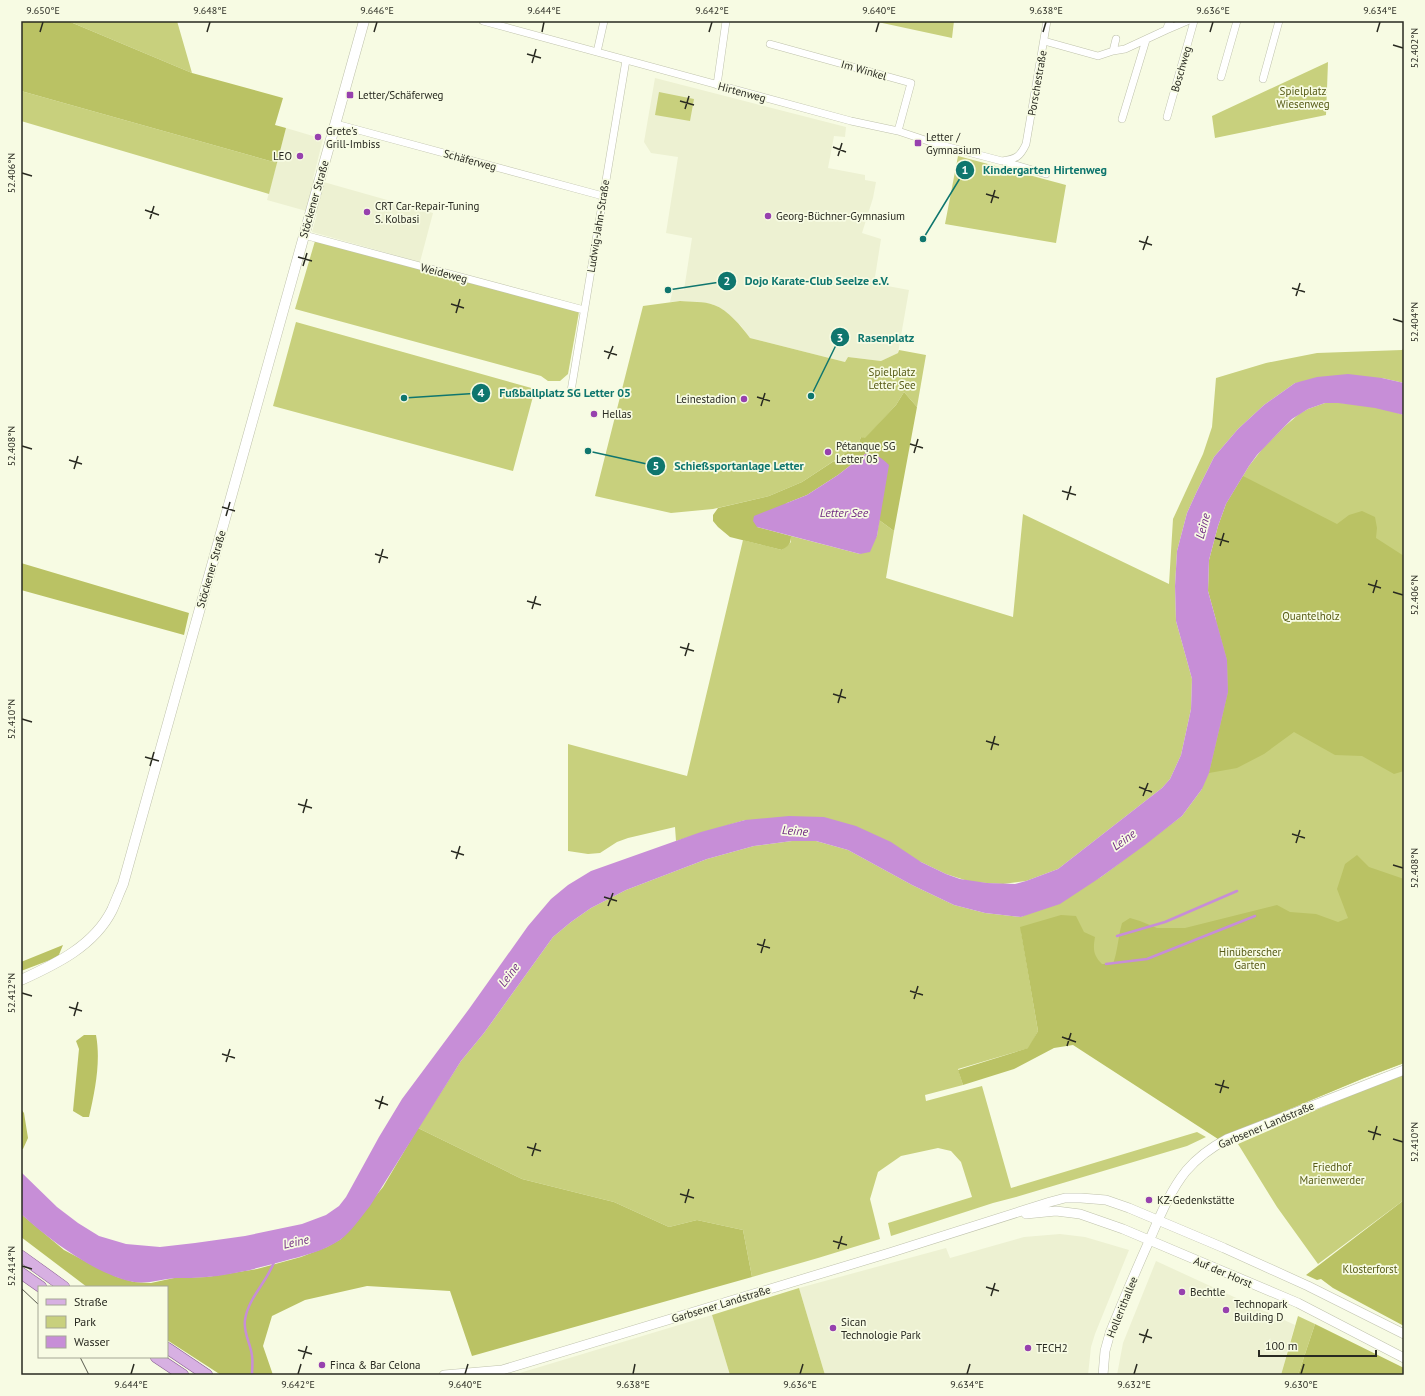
<svg xmlns="http://www.w3.org/2000/svg" width="1425" height="1396" font-family="'PT Sans',sans-serif">
  <rect width="100%" height="100%" fill="#f7fbe3"/>
  <path fill="#edf1d2" d="M655 78 846 127 845 137 834 136 828 168 865 175V180L876 182 873 198 862 233 881 239 875 277 882 285 909 290 898 353 881 361 848 357 845 362 750 338 741 326 728 314 720 308 712 304 680 301 670 302 673 289 684 290 692 238 666 233 678 157 651 153 644 142Z
    M286 128 323 139 313 179 433 213 420 262 312 232 317 214 267 200Z
    M1060 1234 1085 1237 1129 1250 1095 1334 1091 1347 1088 1375H825L799 1288 946 1248 950 1258 1024 1237Z
    M1156 1261 1295 1325 1281 1375H1117L1123 1343Z
    M712 1315 730 1375H513Z"/>
  <path fill="#c8d07d" d="M68 21H177L192 73Z
    M873 21H954L952 38Z
    M1328 62 1326 115 1215 138 1212 116Z
    M21 91 277 163 269 194 21 121Z
    M659 92 694 99 690 121 655 115Z
    M958 156 1066 185 1056 243 945 224Z
    M315 241 579 312 568 374 560 381H548L541 376 295 309Z
    M680 301C690 302 704 301 714 305 728 310 741 326 750 338L845 362 848 357 881 361 898 353 899 350 926 355 917 407 904 392 896 405 865 439 861 437 858 445 802 482 769 496 713 509 671 513 595 496 643 306Z
    M296 322 535 389 513 471 273 406Z
    M1404 347V383L1382 378 1295 383 1264 405 1238 429 1214 457 1197 491 1187 513 1177 551 1175 586 1176 621 1192 679 1191 709 1181 755 1170 779 1162 788 1058 869 1026 881 1003 884 971 882 946 874 921 862 745 820 676 841 675 827 628 838 617 842 600 853 588 854 568 851V744L687 776 743 540 782 550 791 542V536L860 554 877 536 879 520 894 531 886 578 1013 617 1023 514 1169 584 1173 519 1203 454 1212 427 1216 378 1266 363 1317 353 1402 350Z
    M1325 403C1351 402 1379 407 1404 415V1063L1364 1078 1218 1139 1021 931 1038 1031 1029 1048 958 1069 963 1085 925 1095 926 1101 982 1086 1011 1188 1197 1132 1206 1137 1187 1146 1016 1197 993 1203 891 1236 888 1223 972 1197 961 1162 951 1151 938 1148 901 1156 878 1172 870 1199 880 1239 818 1258 752 1277 743 1230 697 1220 669 1227 614 1202 522 1179 418 1128 461 1061 484 1033 553 937 571 922 591 908 626 890 707 859 754 846 792 841H816L848 850 912 885 954 905 985 913 1021 917 1101 877 1182 816 1202 789 1226 504 1249 466 1263 448 1284 427 1299 414 1308 409Z
    M1404 1075V1200L1318 1264 1277 1207 1238 1144 1364 1089Z
    M799 1288 825 1375H730L712 1315Z
    M1298 1316 1315 1324 1298 1375H1281Z"/>
  <path fill="#bac264" d="M21 21H68L192 73 283 98 275 125 286 128 277 163 21 91Z
    M904 392 917 407 894 531 879 520 888 465 865 454 838 475 807 495 787 503 757 527 791 536C791 544 788 546 782 550L730 537 718 527 713 521V515L718 508 769 496 802 482 834 461 836 463 845 458 844 454 858 445 861 437 865 438 896 405Z
    M1243 476 1337 524 1349 515 1362 511 1375 517 1377 528 1376 538 1404 556V771L1394 774 1362 756 1335 755 1294 732 1264 754 1237 768 1209 773 1228 692 1227 660 1208 591 1209 560 1218 526 1226 504Z
    M21 563 189 613 184 635 21 590Z
    M1357 855 1369 867 1404 879V1063L1364 1078 1218 1139 1073 1045 1054 1048 1014 1069 963 1085 958 1070 1028 1048 1038 1031 1020 927 1061 915 1076 916 1084 932 1095 937C1093 949 1093 955 1102 964H1113C1118 950 1118 937 1122 923L1130 918 1140 921 1157 928H1185L1277 905 1290 912 1316 914 1338 922 1348 918 1337 889 1345 864Z
    M63 945 58 957 21 971V962Z
    M84 1035H96C101 1061 95 1091 89 1117H83L73 1111 79 1049 76 1041Z
    M21 1109 24 1113 28 1138 23 1149H21Z
    M418 1128 522 1179 614 1202 669 1227 697 1220 743 1230 752 1277 472 1356 450 1291 367 1286 305 1300 272 1316 263 1346 273 1375H221L167 1340V1287H87L21 1237V1214L64 1250 100 1269 117 1277 134 1282 151 1283 174 1278 207 1277 257 1269 301 1257 327 1247 341 1239 383 1187Z
    M1404 1200V1326L1333 1288 1321 1279 1317 1280 1306 1275Z
    M1315 1324 1404 1368V1375H1298Z"/>
  <path fill="#c78ed7" d="M1348 374 1382 378 1404 383V415L1375 408 1338 403H1325L1308 409 1292 419 1284 427 1257 455 1249 466 1226 504 1218 526 1209 560 1208 591 1227 660 1228 692 1209 773 1202 789 1182 816 1145 845 1101 877 1060 904 1021 917 985 913 954 905 912 885 848 850 816 841H792L754 846 707 859 626 890 591 908 571 922 553 937 484 1033 461 1061 370 1206C361 1217 352 1231 340 1240 324 1251 303 1256 284 1261 258 1268 233 1275 207 1277 196 1278 186 1278 176 1278 162 1279 149 1284 134 1282 98 1276 48 1239 21 1214V1172L57 1207 78 1223 99 1236 126 1244 160 1247 195 1243 245 1236 302 1224 326 1215 339 1206 346 1197 379 1137 402 1099 469 1009 528 926 551 899 568 885 591 871 701 832 745 820 789 816 824 817 856 826 891 842 921 862 946 874 960 879 987 883 1015 884 1026 881 1058 869 1162 788 1170 779 1181 755 1191 709 1192 679 1176 621 1175 586 1177 551 1187 513 1197 491 1214 457 1238 429 1264 405 1295 383 1317 377Z
    M865 454C876 454 881 457 889 465L877 536 870 552 860 554 757 527 753 521 754 516 807 495 838 475Z"/>
  <g fill="none" stroke-linecap="round" stroke-linejoin="round">
    <path stroke="#c78ed7" stroke-width="2.5" d="M1117 936 1165 922 1237 891
      M1106 964 1147 959 1255 916
      M252 1375C252 1369 253 1362 252 1356 251 1344 243 1333 245 1320 248 1298 267 1282 274 1262"/>
    <g stroke="#bfc2ac" stroke-width="8">
      <path id="minor" d="M483 21 851 121 898 131 937 144 1002 161C1016 159 1020 157 1026 144L1047 21
        M1166 30 1187 21
        M1044 41 1098 56 1113 51 1116 39
        M770 44 911 83 898 131
        M1113 51 1125 49 1166 30 1170 21
        M597 52 604 21
        M1221 77 1237 21
        M1263 79 1279 21
        M717 85 726 21
        M1167 117 1194 21
        M1122 119 1146 40
        M336 124 603 196
        M1005 162 1046 174
        M304 235 584 310
        M571 391 626 60"/>
    </g>
    <g stroke="#bfc2ac" stroke-width="10">
      <path id="tertiary" d="M1026 1214 1056 1211 1080 1214 1123 1229 1298 1303 1404 1358
        M444 1375 502 1370 889 1253 1050 1202 1065 1198H1081L1106 1200 1129 1208 1224 1248 1308 1286 1404 1334
        M1103 1375 1105 1351 1110 1333C1123 1301 1136 1270 1150 1239 1160 1216 1170 1191 1186 1171 1197 1158 1212 1147 1227 1139L1404 1070"/>
    </g>
    <g stroke="#bfc2ac" stroke-width="11">
      <path id="secondary" d="M21 980C56 964 94 946 112 910 116 901 119 893 123 884L364 21"/>
    </g>
    <g stroke="#895f92" stroke-width="12">
      <path id="primary" d="M21 1256 64 1287
        M21 1273 41 1287
        M167 1348 207 1375
        M156 1357 183 1375"/>
    </g>
    <use href="#minor" stroke="#fff" stroke-width="7"/>
    <use href="#tertiary" stroke="#fff" stroke-width="9"/>
    <use href="#secondary" stroke="#fff" stroke-width="10"/>
    <use href="#primary" stroke="#d7b0e2" stroke-width="11"/>
    <path stroke="#585a4d" stroke-width="1" d="M21 1288 39 1305
      M80 1357 89 1375"/>
  </g>
  <path fill="none" stroke="#292a21" stroke-width="1.5" d="M40 32 43 22M207 32 210 22M374 32 377 22M542 32 544 22M709 32 712 22M876 32 879 22M1043 32 1046 22M1210 32 1213 22M1377 32 1380 22M1393 45 1403 48M527 54 541 58M532 63 536 49M680 101 694 105M685 109 689 96M833 147 846 152M838 156 842 143M22 173 32 176M986 194 999 198M991 203 995 190M145 210 159 215M150 219 154 206M1139 241 1152 245M1143 250 1148 236M298 257 312 261M303 266 307 253M1292 288 1305 292M1296 296 1300 283M451 304 464 308M456 313 460 299M1393 319 1403 322M604 351 617 355M608 359 613 346M757 397 770 401M761 406 765 393M910 444 923 448M22 446 32 449M914 453 918 439M69 460 82 464M74 469 78 456M1062 491 1076 495M1067 500 1071 486M222 507 235 511M226 516 230 502M1215 538 1229 542M1220 546 1224 533M375 554 388 558M379 563 383 549M1368 584 1381 588M1393 592 1403 595M1373 593 1377 580M527 601 541 605M532 609 536 596M680 647 694 651M685 656 689 643M833 694 846 698M838 703 842 689M22 719 32 722M986 741 999 745M991 750 995 736M145 757 159 761M150 766 154 752M1139 787 1152 792M1143 796 1148 783M298 804 312 808M303 813 307 799M1292 834 1305 838M1296 843 1300 830M451 851 464 855M456 859 460 846M1393 865 1403 868M604 897 617 901M608 906 613 893M757 944 770 948M761 953 765 939M910 991 923 995M22 993 32 996M914 999 918 986M69 1007 82 1011M74 1016 78 1002M1062 1037 1076 1042M1067 1046 1071 1033M222 1054 235 1058M226 1062 230 1049M1215 1084 1229 1088M1220 1093 1224 1080M375 1100 388 1105M379 1109 383 1096M1368 1131 1381 1135M1393 1139 1403 1142M1373 1140 1377 1126M527 1147 541 1151M532 1156 536 1143M680 1194 694 1198M685 1203 689 1189M833 1241 847 1245M838 1249 842 1236M22 1266 32 1269M986 1287 999 1291M991 1296 995 1283M1139 1334 1152 1338M1143 1343 1148 1329M298 1350 312 1354M303 1359 307 1346M131 1374 134 1364M298 1374 301 1364M465 1374 468 1364M633 1374 635 1364M800 1374 803 1364M967 1374 970 1364M1134 1374 1137 1364M1301 1374 1304 1364"/>
  <g fill="#9741ae" stroke="#f7fbe3" stroke-width="1.5">
    <rect x="346" y="91" width="8" height="8" rx="2"/>
    <circle cx="318" cy="137" r="4"/>
    <rect x="914" y="139" width="8" height="8" rx="2"/>
    <circle cx="300" cy="156" r="4"/>
    <circle cx="367" cy="212" r="4"/>
    <circle cx="768" cy="216" r="4"/>
    <circle cx="744" cy="399" r="4"/>
    <circle cx="594" cy="414" r="4"/>
    <circle cx="828" cy="452" r="4"/>
    <circle cx="1149" cy="1200" r="4"/>
    <circle cx="1182" cy="1292" r="4"/>
    <circle cx="1226" cy="1310" r="4"/>
    <circle cx="833" cy="1328" r="4"/>
    <circle cx="1028" cy="1348" r="4"/>
    <circle cx="322" cy="1365" r="4"/>
  </g>
  <g text-anchor="middle" stroke-width="3.5" stroke-linejoin="round" paint-order="stroke">
    <g font-size="11" fill="#292a21" stroke="#f7fbe3">
      <text transform="translate(1181 69) rotate(-74)" y="4">Boschweg</text>
      <text transform="translate(864 70) rotate(16)" y="4">Im Winkel</text>
      <text transform="translate(1037 83) rotate(-80)" y="4">Porschestraße</text>
      <text transform="translate(742 92) rotate(15)" y="4">Hirtenweg</text>
      <text transform="translate(470 160) rotate(15)" y="4">Schäferweg</text>
      <text transform="translate(314 199) rotate(-74)" y="4">Stöckener Straße</text>
      <text transform="translate(598 226) rotate(-81)" y="4">Ludwig-Jahn-Straße</text>
      <text transform="translate(444 273) rotate(15)" y="4">Weideweg</text>
      <text transform="translate(211 569) rotate(-74)" y="4">Stöckener Straße</text>
      <text transform="translate(1266 1125) rotate(-23)" y="4">Garbsener Landstraße</text>
      <text transform="translate(1223 1272) rotate(23)" y="4">Auf der Horst</text>
      <text transform="translate(721 1304) rotate(-17)" y="4">Garbsener Landstraße</text>
      <text transform="translate(1122 1307) rotate(-68)" y="4">Hollerithallee</text>
    </g>
    <g font-size="11" fill="#575b16" stroke="#f7fbe3">
      <text x="1303" y="95">Spielplatz<tspan x="1303" dy="13">Wiesenweg</tspan></text>
      <text x="892" y="376">Spielplatz<tspan x="892" dy="13">Letter See</tspan></text>
      <text x="1311" y="620">Quantelholz</text>
      <text x="1250" y="956">Hinüberscher<tspan x="1250" dy="13">Garten</tspan></text>
      <text x="1332" y="1171">Friedhof<tspan x="1332" dy="13">Marienwerder</tspan></text>
      <text x="1370" y="1273">Klosterforst</text>
    </g>
    <g font-size="11" fill="#292a21" stroke="#f7fbe3" text-anchor="start">
      <text x="358" y="99">Letter/Schäferweg</text>
      <text x="326" y="135">Grete's<tspan x="326" dy="13">Grill-Imbiss</tspan></text>
      <text x="926" y="141">Letter /<tspan x="926" dy="13">Gymnasium</tspan></text>
      <text x="292" y="160" text-anchor="end">LEO</text>
      <text x="375" y="210">CRT Car-Repair-Tuning<tspan x="375" dy="13">S. Kolbasi</tspan></text>
      <text x="776" y="220">Georg-Büchner-Gymnasium</text>
      <text x="736" y="403" text-anchor="end">Leinestadion</text>
      <text x="602" y="418">Hellas</text>
      <text x="836" y="450">Pétanque SG<tspan x="836" dy="13">Letter 05</tspan></text>
      <text x="1157" y="1204">KZ-Gedenkstätte</text>
      <text x="1190" y="1296">Bechtle</text>
      <text x="1234" y="1308">Technopark<tspan x="1234" dy="13">Building D</tspan></text>
      <text x="841" y="1326">Sican<tspan x="841" dy="13">Technologie Park</tspan></text>
      <text x="1036" y="1352">TECH2</text>
      <text x="330" y="1369">Finca &amp; Bar Celona</text>
    </g>
    <g font-size="12" font-style="italic" fill="#712c83" stroke="#f7fbe3">
      <text x="844" y="517">Letter See</text>
      <text transform="translate(1203 526) rotate(-75)" y="4">Leine</text>
      <text transform="translate(795 831) rotate(4)" y="4">Leine</text>
      <text transform="translate(1124 840) rotate(-36)" y="4">Leine</text>
      <text transform="translate(509 975) rotate(-53)" y="4">Leine</text>
      <text transform="translate(296 1242) rotate(-13)" y="4">Leine</text>
    </g>
  </g>
  <path fill="none" stroke="#0f766e" stroke-width="1.5" d="M923 239L965 170M668 290L727 281M811 396L840 337M404 398L481 393M588 451L656 466"/>
  <g fill="#0f766e" stroke="#f7fbe3" stroke-width="1.5">
    <circle cx="923" cy="239" r="4"/>
    <circle cx="668" cy="290" r="4"/>
    <circle cx="811" cy="396" r="4"/>
    <circle cx="404" cy="398" r="4"/>
    <circle cx="588" cy="451" r="4"/>
    <circle cx="965" cy="170" r="10"/>
    <circle cx="727" cy="281" r="10"/>
    <circle cx="840" cy="337" r="10"/>
    <circle cx="481" cy="393" r="10"/>
    <circle cx="656" cy="466" r="10"/>
  </g>
  <g font-size="12" text-anchor="middle" font-weight="bold" fill="#fff">
    <text x="965" y="174">1</text>
    <text x="727" y="285">2</text>
    <text x="840" y="342">3</text>
    <text x="481" y="397">4</text>
    <text x="656" y="470">5</text>
  </g>
  <g font-size="12" text-anchor="middle" font-weight="bold" fill="#0f766e" stroke="#f7fbe3" stroke-width="3.5" stroke-linejoin="round" paint-order="stroke">
    <text x="1045" y="174">Kindergarten Hirtenweg</text>
    <text x="817" y="285">Dojo Karate-Club Seelze e.V.</text>
    <text x="886" y="342">Rasenplatz</text>
    <text x="565" y="397">Fußballplatz SG Letter 05</text>
    <text x="739" y="470">Schießsportanlage Letter</text>
  </g>
  <rect width="1425" height="1396" fill="none" stroke="#f7fbe3" stroke-width="44"/>
  <rect x="38" y="1286" width="130" height="72" fill="#f7fbe3" stroke="#a5a795"/>
  <rect x="46" y="1299" width="20" height="6" fill="#d7b0e2" stroke="#a5a795"/>
  <text x="74" y="1306" font-size="12" fill="#292a21">Straße</text>
  <rect x="46" y="1316" width="20" height="12" fill="#c8d07d" stroke="#a5a795"/>
  <text x="74" y="1326" font-size="12" fill="#292a21">Park</text>
  <rect x="46" y="1336" width="20" height="12" fill="#c78ed7" stroke="#a5a795"/>
  <text x="74" y="1346" font-size="12" fill="#292a21">Wasser</text>
  <path d="M1259 1350v6h117v-6" fill="none" stroke="#292a21" stroke-width="2"/>
  <text x="1265" y="1350" font-size="12" fill="#292a21" stroke="#f7fbe3" stroke-width="3" paint-order="stroke">100 m</text>
  <rect x="22" y="22" width="1381" height="1352" fill="none" stroke="#292a21" stroke-width="1.5"/>
  <g font-size="10" text-anchor="middle" fill="#292a21">
    <text x="43" y="14">9.650°E</text>
    <text x="210" y="14">9.648°E</text>
    <text x="377" y="14">9.646°E</text>
    <text x="544" y="14">9.644°E</text>
    <text x="712" y="14">9.642°E</text>
    <text x="879" y="14">9.640°E</text>
    <text x="1046" y="14">9.638°E</text>
    <text x="1213" y="14">9.636°E</text>
    <text x="1380" y="14">9.634°E</text>
    <text transform="translate(1414 48) rotate(-90)" y="4">52.402°N</text>
    <text transform="translate(11 173) rotate(-90)" y="4">52.406°N</text>
    <text transform="translate(1414 322) rotate(-90)" y="4">52.404°N</text>
    <text transform="translate(11 446) rotate(-90)" y="4">52.408°N</text>
    <text transform="translate(1414 595) rotate(-90)" y="4">52.406°N</text>
    <text transform="translate(11 719) rotate(-90)" y="4">52.410°N</text>
    <text transform="translate(1414 868) rotate(-90)" y="4">52.408°N</text>
    <text transform="translate(11 993) rotate(-90)" y="4">52.412°N</text>
    <text transform="translate(1414 1142) rotate(-90)" y="4">52.410°N</text>
    <text transform="translate(11 1266) rotate(-90)" y="4">52.414°N</text>
    <text x="131" y="1388">9.644°E</text>
    <text x="298" y="1388">9.642°E</text>
    <text x="465" y="1388">9.640°E</text>
    <text x="633" y="1388">9.638°E</text>
    <text x="800" y="1388">9.636°E</text>
    <text x="967" y="1388">9.634°E</text>
    <text x="1134" y="1388">9.632°E</text>
    <text x="1301" y="1388">9.630°E</text>
  </g>
</svg>
